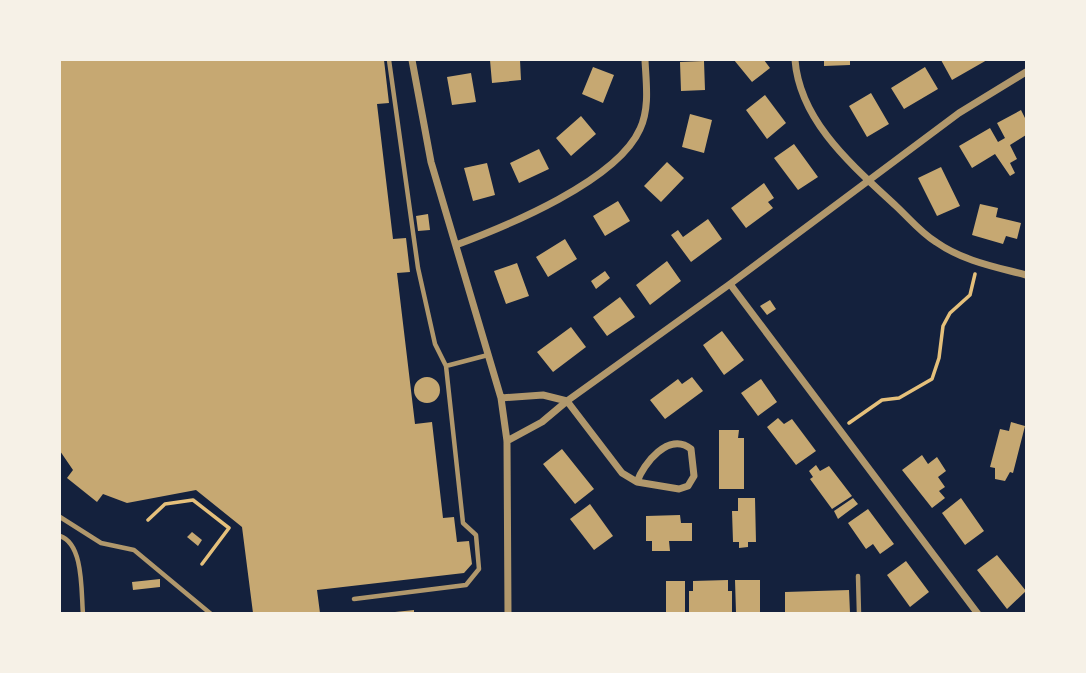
<svg xmlns="http://www.w3.org/2000/svg" width="1086" height="673" font-family="'DejaVu Sans',sans-serif">
  <rect width="100%" height="100%" fill="#14213d"/>
  <path fill="#c6a872" d="M60 60H384L389 103 377 104 393 239 406 238 410 272 397 273 415 424 432 422 443 518 454 517 457 542 469 541 472 564 464 573 317 590 320 613H253L242 527 196 490 127 503 103 494 97 502 67 478 73 470 60 451Z
    M490 60H520L521 80 492 83Z
    M734 60H764L770 68 752 82Z
    M824 60H850V65L824 66Z
    M941 60H987L952 80Z
    M704 61 705 90 681 91 680 62Z
    M593 67 614 75 603 103 582 94Z
    M925 67 938 89 904 109 891 88Z
    M471 73 476 102 452 105 447 77Z
    M871 93 889 124 867 137 849 106Z
    M765 95 786 123 767 139 746 110Z
    M1021 110 1026 120V135L1010 145 1017 159 1010 163 1015 173 1010 176 995 154 972 168 959 146 990 128 998 142 1005 138 997 123Z
    M690 114 712 120 704 153 682 147Z
    M581 116 596 134 571 156 556 138Z
    M794 144 818 177 798 190 774 158Z
    M539 149 549 169 519 183 510 163Z
    M667 162 684 178 661 202 644 186Z
    M487 163 495 195 473 201 464 168Z
    M941 167 960 206 937 216 918 178Z
    M764 183 774 198 768 202 773 208 746 228 731 208Z
    M618 201 630 221 605 236 593 216Z
    M980 204 998 208 996 217 1021 223 1017 239 1006 236 1003 244 972 235Z
    M428 214 430 230 418 231 416 216Z
    M708 219 722 239 691 262 671 235 678 230 683 237Z
    M565 239 577 259 548 277 536 257Z
    M667 261 681 281 650 305 636 285Z
    M517 263 529 296 506 304 494 271Z
    M605 271 610 278 596 289 591 281Z
    M620 297 635 317 607 336 593 317Z
    M770 300 776 309 767 315 760 306Z
    M571 327 586 347 553 372 537 352Z
    M722 331 744 360 724 375 703 345Z
    M414 390a13 13 0 1 1 26 0a13 13 0 1 1-26 0Z
    M692 377 703 391 665 419 650 400 678 379 682 384Z
    M761 379 777 402 758 416 741 393Z
    M778 418 784 424 792 419 816 451 796 465 767 427Z
    M1011 422 1025 426 1013 473 1010 472 1005 481 995 479V468L990 467 1000 429 1009 431Z
    M719 430H739L738 438H744V489H719Z
    M562 449 594 489 575 504 543 464Z
    M922 455 928 464 937 457 946 471 938 477 945 487 939 491 945 498 932 508 902 470Z
    M816 465 820 471 829 466 852 496 832 509 810 479 813 477 809 471Z
    M738 498H755L756 542H748V547L739 548V542H733L732 511H738Z
    M853 498 858 504 838 519 834 511Z
    M961 498 984 531 965 545 942 513Z
    M590 504 613 536 594 550 570 519Z
    M868 509 894 544 880 554 873 544 866 549 848 523Z
    M680 515 681 523H692V541H669L670 551H652V541H646V516Z
    M192 532 202 540 198 546 187 537Z
    M997 555 1026 591 1007 609 977 570Z
    M906 561 929 592 910 607 887 575Z
    M160 579V587L133 590 132 582Z
    M728 580V591H732V613H689V591H693V581Z
    M735 580H760V613H736Z
    M666 581H685V613H666Z
    M849 590 850 613H785V592Z
    M414 610V613H395V612Z"/>
  <g fill="none" stroke-linecap="round" stroke-linejoin="round">
    <path stroke="#e5c07b" stroke-width="3.5" d="M849 423 882 400 899 398 932 379 939 358 943 326 950 313 970 295 975 274
      M148 520 165 504 193 500 229 528 202 564"/>
    <path stroke="#b1986c" stroke-width="4.5" d="M389 60 418 268 435 344 446 366
      M60 517 101 543 134 550 211 614
      M60 536C84 544 81 592 83 614
      M858 576 859 614
      M354 599 466 585 479 569 476 535 463 523 446 366 488 355"/>
    <path stroke="#b1986c" stroke-width="7" d="M412 60 431 162 501 398 507 441 508 614
      M795 60C800 122 853 166 896 206 909 218 921 233 936 242 963 261 996 267 1026 275
      M456 245C507 226 617 181 640 129 650 108 646 82 645 60
      M730 284 978 614
      M501 398 543 395 567 401 542 422 507 441
      M637 482C643 464 669 431 691 449L694 476 688 486 679 489 637 482 622 473 567 401 730 284 959 113 1026 72"/>
  </g>
  <rect width="1086" height="673" fill="none" stroke="#f6f1e7" stroke-width="122"/>
</svg>
